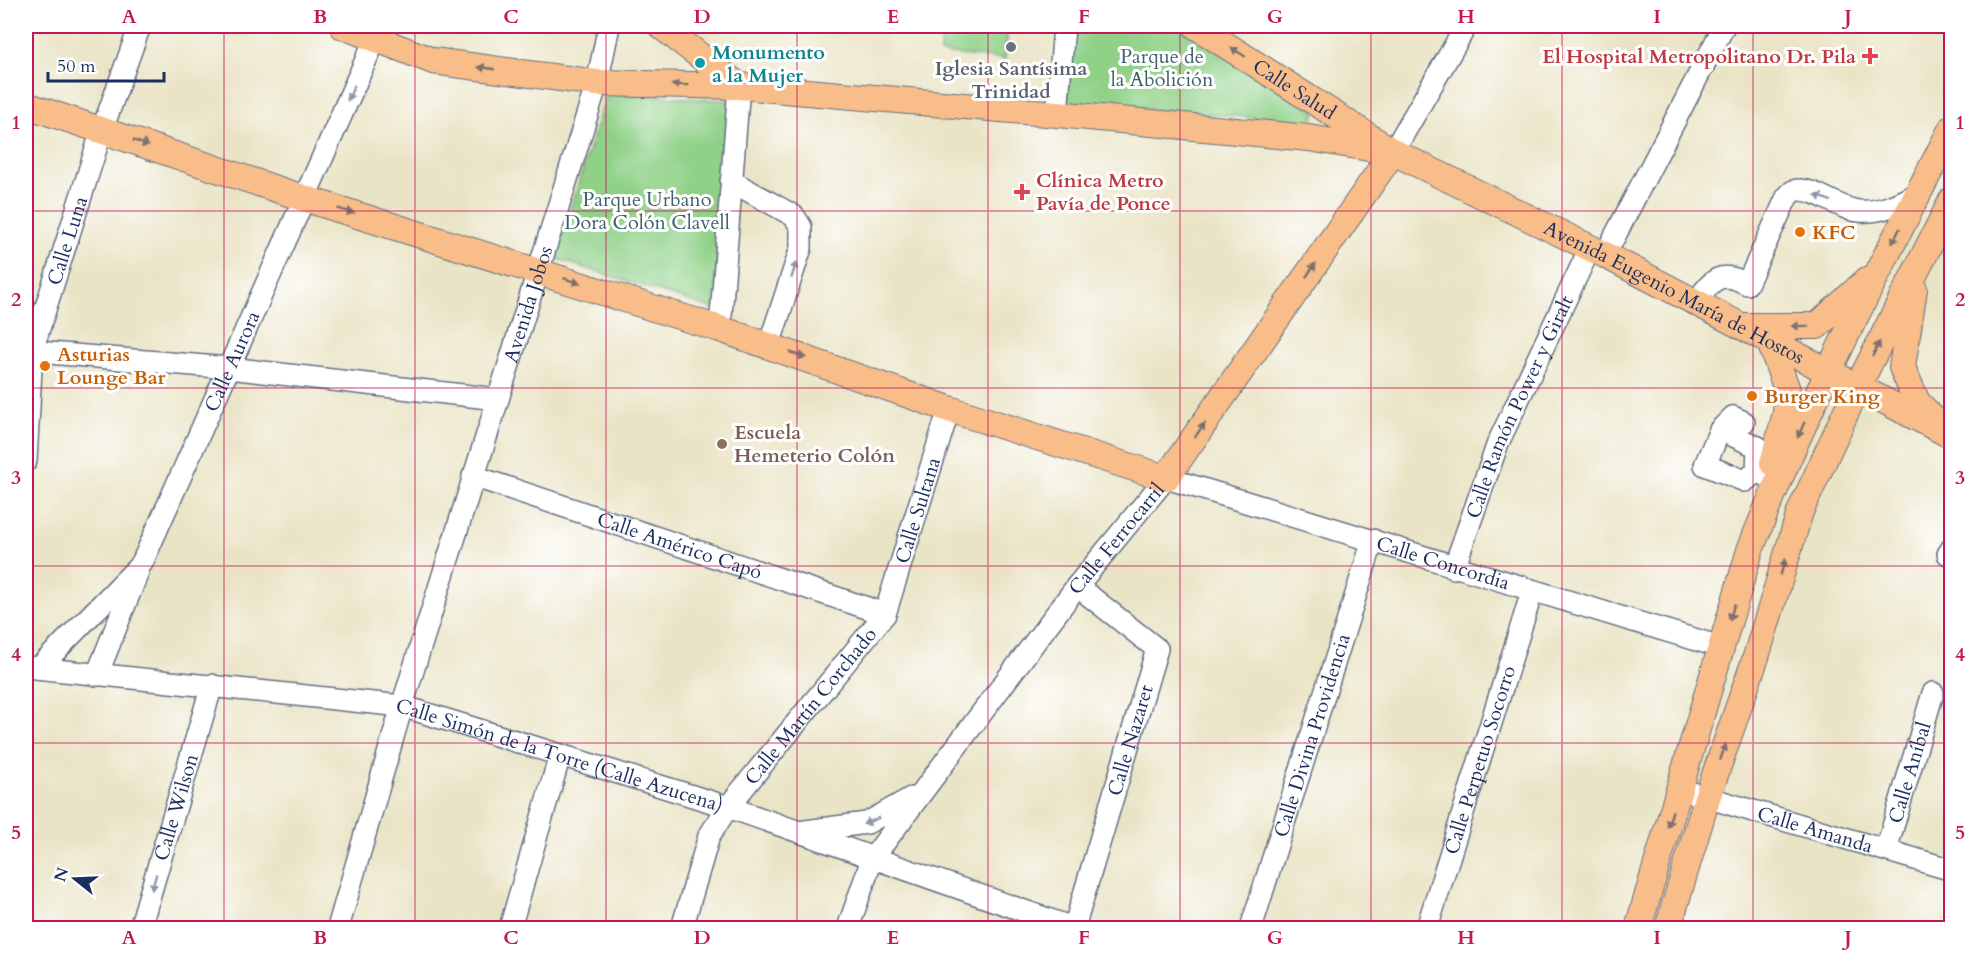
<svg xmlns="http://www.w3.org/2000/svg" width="1977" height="954" font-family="Cardo,serif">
  <rect width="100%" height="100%" fill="#fff"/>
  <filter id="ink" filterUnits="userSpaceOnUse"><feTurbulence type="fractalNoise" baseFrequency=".0167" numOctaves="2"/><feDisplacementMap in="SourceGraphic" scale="12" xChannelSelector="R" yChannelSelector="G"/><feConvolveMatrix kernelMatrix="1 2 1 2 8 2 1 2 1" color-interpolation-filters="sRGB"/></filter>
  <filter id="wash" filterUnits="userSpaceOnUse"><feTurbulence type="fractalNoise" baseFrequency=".008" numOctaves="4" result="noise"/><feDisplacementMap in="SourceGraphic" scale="24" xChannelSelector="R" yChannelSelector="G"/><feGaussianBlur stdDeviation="1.35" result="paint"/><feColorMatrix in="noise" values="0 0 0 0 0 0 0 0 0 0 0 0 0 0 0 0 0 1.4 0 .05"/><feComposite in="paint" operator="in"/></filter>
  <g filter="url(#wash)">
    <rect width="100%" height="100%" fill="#eae4c6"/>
    <path fill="#90d188" stroke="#568073" stroke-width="1.5" d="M942 26H1008L1005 59 940 53Z
      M1073 26H1177L1316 111 1312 122 1067 103Z
      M607 92 731 101 714 309 555 258Z"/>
  </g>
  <g filter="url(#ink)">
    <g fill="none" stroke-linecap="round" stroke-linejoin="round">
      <g stroke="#636e82" stroke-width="24">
        <g id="minor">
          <path d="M1057 114 1064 26"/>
          <path d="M1393 152 1466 26"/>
          <path d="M731 181 794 216 801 227V248L769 345"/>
          <path d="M1605 255 1724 26"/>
          <path d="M1696 303C1712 280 1719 269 1747 284L1787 197 1793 191C1814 185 1838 210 1859 211 1881 213 1899 203 1917 194"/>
          <path d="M720 329 739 86"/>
          <path d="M26 351 229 368 497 399"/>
          <path d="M1720 430 1733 417 1744 422"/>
          <path id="s1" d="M26 461 32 351 102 130 140 26"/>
          <path d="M1757 471 1745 481 1705 465 1720 430 1758 447 1757 471 1771 478"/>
          <path id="s2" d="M473 476 885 614"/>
          <path d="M1948 554 1952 548"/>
          <path id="s3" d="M1454 568 1498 443 1590 248"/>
          <path id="s4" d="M26 667 402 706 728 807 1073 928"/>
          <path id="s5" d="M39 668 142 563 381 26"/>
          <path d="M97 675 138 572"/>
          <path id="s6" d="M1679 789 1952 870"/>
          <path d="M805 831 867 823 911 798"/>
          <path id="s7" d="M1886 850 1933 693"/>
          <path id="s8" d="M140 928 212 685"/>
          <path id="s9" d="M338 928 402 706 597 83 609 26"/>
          <path d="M510 928 560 755"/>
          <path id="s10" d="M682 928 709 836 728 807 885 614 949 409"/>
          <path id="s11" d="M848 928 872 859 1077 586 1166 478C1352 533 1536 593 1721 647"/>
          <path id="s12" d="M1074 928 1157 649 1077 586"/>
          <path id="s13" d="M1251 928 1373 540"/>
          <path id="s14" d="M1427 928 1532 592"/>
        </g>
      </g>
      <g stroke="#636e82" stroke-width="28">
        <g id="major">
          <path d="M343 26 433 61 597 83 739 86 1057 114 1309 138 1393 152"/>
          <path d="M661 26 739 86"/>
          <path id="s15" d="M1196 26 1393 152 1605 255 1952 436"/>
          <path d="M26 105 303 198 720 329 949 409 1166 478 1393 152"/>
          <path d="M1914 289 1902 367 1917 402 1937 423"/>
          <path d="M1745 326H1817L1867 280"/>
          <path d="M1770 342 1787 390 1786 413 1773 463"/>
          <path d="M1638 928 1750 550C1807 405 1880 267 1952 128"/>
          <path d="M1668 928 1707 798 1756 657 1800 512 1858 386 1952 200"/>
        </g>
      </g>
      <use href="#minor" stroke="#fff" stroke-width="21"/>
      <use href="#major" stroke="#f8bd88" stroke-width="26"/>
    </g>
    <defs><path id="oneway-solid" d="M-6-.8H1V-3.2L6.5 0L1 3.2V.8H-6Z" transform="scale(1.5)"/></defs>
    <g fill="#7e6f71">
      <use href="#oneway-solid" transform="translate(1238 52) rotate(-148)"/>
      <use href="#oneway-solid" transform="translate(486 68) rotate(-172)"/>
      <use href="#oneway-solid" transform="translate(680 85) rotate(-179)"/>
      <use href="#oneway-solid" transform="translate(141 143) rotate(19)"/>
      <use href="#oneway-solid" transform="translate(346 211) rotate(17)"/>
      <use href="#oneway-solid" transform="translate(1896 236) rotate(117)"/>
      <use href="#oneway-solid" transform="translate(1311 270) rotate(-55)"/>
      <use href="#oneway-solid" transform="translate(572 281) rotate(18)"/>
      <use href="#oneway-solid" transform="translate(1800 326) rotate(179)"/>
      <use href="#oneway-solid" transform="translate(1876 349) rotate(-64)"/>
      <use href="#oneway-solid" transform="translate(798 355) rotate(18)"/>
      <use href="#oneway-solid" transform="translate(1200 430) rotate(-55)"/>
      <use href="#oneway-solid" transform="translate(1801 430) rotate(114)"/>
      <use href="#oneway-solid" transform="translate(1783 567) rotate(-73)"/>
      <use href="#oneway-solid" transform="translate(1732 612) rotate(107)"/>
      <use href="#oneway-solid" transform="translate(1723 752) rotate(-71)"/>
      <use href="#oneway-solid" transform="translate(1670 819) rotate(107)"/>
    </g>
    <g fill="#8d97ae">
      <use href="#oneway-solid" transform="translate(351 93) rotate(114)"/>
      <use href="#oneway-solid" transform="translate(1823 198) rotate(-159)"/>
      <use href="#oneway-solid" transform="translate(794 270) rotate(-72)"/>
      <use href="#oneway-solid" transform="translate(871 821) rotate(158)"/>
      <use href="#oneway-solid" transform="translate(154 882) rotate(106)"/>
    </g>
  </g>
  <path fill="none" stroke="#c2185b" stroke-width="1.5" stroke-opacity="0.55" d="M224 26V928M415 26V928M606 26V928M797 26V928M988 26V928M1180 26V928M1371 26V928M1562 26V928M1753 26V928M26 211H1952M26 388H1952M26 566H1952M26 743H1952"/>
  <circle fill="#6b7280" stroke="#fff" stroke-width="2" cx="1011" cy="47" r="6"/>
  <g fill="#e0444e" stroke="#fff" stroke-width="2">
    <path d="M1867 47h6v6h6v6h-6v6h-6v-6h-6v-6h6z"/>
    <path d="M1019 183h6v6h6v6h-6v6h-6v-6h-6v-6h6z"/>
  </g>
  <circle fill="#0f9aa8" stroke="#fff" stroke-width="2" cx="700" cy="63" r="6"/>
  <g fill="#e8710a" stroke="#fff" stroke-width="2">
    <circle cx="1800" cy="232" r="6"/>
    <circle cx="45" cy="366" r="6"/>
    <circle cx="1752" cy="396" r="6"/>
  </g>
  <circle fill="#8d6e63" stroke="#fff" stroke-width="2" cx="722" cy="444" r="6"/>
  <g text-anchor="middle" stroke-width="6" stroke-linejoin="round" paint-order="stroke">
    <g font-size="20" font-weight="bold" fill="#0d838f" stroke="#fff" text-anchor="start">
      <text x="712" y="59">Monumento<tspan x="712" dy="23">a la Mujer</tspan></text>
    </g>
    <g font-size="20" fill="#3e606b" stroke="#fff">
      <text x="1162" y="63">Parque de<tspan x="1162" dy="23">la Abolición</tspan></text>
      <text x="647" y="206">Parque Urbano<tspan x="647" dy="23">Dora Colón Clavell</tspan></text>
    </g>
    <g font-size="20" font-weight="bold" fill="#be3a42" stroke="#fff" text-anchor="end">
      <text x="1856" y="63">El Hospital Metropolitano Dr. Pila</text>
      <text x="1036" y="187" text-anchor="start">Clínica Metro<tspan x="1036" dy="23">Pavía de Ponce</tspan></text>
    </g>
    <g font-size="20" font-weight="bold" fill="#5b616d" stroke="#fff">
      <text x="1011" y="75">Iglesia Santísima<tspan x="1011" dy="23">Trinidad</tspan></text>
    </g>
    <g font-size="20" fill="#1b2f5e" stroke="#fff">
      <text dy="7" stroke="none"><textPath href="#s15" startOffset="117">Calle Salud</textPath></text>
      <text dy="7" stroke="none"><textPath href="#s1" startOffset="226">Calle Luna</textPath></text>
      <text dy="7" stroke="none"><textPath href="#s15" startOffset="548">Avenida Eugenio María de Hostos</textPath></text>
      <text dy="7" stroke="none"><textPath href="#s9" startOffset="652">Avenida Jobos</textPath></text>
      <text dy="7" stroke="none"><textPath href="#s5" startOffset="368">Calle Aurora</textPath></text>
      <text dy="7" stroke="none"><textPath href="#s3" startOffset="174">Calle Ramón Power y Giralt</textPath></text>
      <text dy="7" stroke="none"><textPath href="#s10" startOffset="488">Calle Sultana</textPath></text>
      <text dy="7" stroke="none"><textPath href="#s11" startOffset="476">Calle Ferrocarril</textPath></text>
      <text dy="7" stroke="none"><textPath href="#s2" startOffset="218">Calle Américo Capó</textPath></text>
      <text dy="7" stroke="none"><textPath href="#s11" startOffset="844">Calle Concordia</textPath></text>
      <text dy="7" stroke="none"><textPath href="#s10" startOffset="261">Calle Martín Corchado</textPath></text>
      <text dy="7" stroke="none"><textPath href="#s13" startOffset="202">Calle Divina Providencia</textPath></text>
      <text dy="7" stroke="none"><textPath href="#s12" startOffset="196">Calle Nazaret</textPath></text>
      <text dy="7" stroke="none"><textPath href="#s4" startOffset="543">Calle Simón de la Torre (Calle Azucena)</textPath></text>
      <text dy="7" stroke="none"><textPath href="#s14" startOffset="176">Calle Perpetuo Socorro</textPath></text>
      <text dy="7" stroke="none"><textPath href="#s7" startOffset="81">Calle Aníbal</textPath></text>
      <text dy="7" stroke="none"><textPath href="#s8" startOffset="126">Calle Wilson</textPath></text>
      <text dy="7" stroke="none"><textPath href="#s6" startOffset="142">Calle Amanda</textPath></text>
    </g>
    <g font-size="20" font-weight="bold" fill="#c56008" stroke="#fff" text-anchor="start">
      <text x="1812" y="239">KFC</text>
      <text x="57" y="361">Asturias<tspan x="57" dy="23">Lounge Bar</tspan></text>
      <text x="1764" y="403">Burger King</text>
    </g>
    <g font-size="20" font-weight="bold" fill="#785e54" stroke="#fff" text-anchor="start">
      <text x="734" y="439">Escuela<tspan x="734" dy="23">Hemeterio Colón</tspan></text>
    </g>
  </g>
  <rect width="1977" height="954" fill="none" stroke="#fff" stroke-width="66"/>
  <g transform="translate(75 879) rotate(288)" stroke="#ffffff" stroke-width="4.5" paint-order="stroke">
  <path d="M0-4.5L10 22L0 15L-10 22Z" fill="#1b2f5e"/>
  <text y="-9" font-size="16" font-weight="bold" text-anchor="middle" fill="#1b2f5e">N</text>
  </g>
  <path d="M48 72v9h116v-9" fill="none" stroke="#1b2f5e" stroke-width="3"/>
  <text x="57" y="72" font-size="18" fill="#1b2f5e" stroke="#ffffff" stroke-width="4.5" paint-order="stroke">50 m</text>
  <rect x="33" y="33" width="1911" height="888" fill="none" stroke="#c2185b" stroke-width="2"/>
  <g font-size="20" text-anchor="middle" font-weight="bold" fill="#c2185b">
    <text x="129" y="23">A</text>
    <text x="320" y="23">B</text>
    <text x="511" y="23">C</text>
    <text x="702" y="23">D</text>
    <text x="893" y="23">E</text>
    <text x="1084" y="23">F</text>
    <text x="1275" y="23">G</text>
    <text x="1466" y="23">H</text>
    <text x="1657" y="23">I</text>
    <text x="1848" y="23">J</text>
    <text x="16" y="129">1</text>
    <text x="1960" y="129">1</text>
    <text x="16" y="306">2</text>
    <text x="1960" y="306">2</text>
    <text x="16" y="484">3</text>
    <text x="1960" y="484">3</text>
    <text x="16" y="661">4</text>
    <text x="1960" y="661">4</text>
    <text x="16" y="839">5</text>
    <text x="1960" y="839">5</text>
    <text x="129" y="944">A</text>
    <text x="320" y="944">B</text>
    <text x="511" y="944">C</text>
    <text x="702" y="944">D</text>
    <text x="893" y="944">E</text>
    <text x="1084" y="944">F</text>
    <text x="1275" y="944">G</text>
    <text x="1466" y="944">H</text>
    <text x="1657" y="944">I</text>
    <text x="1848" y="944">J</text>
  </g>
</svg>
